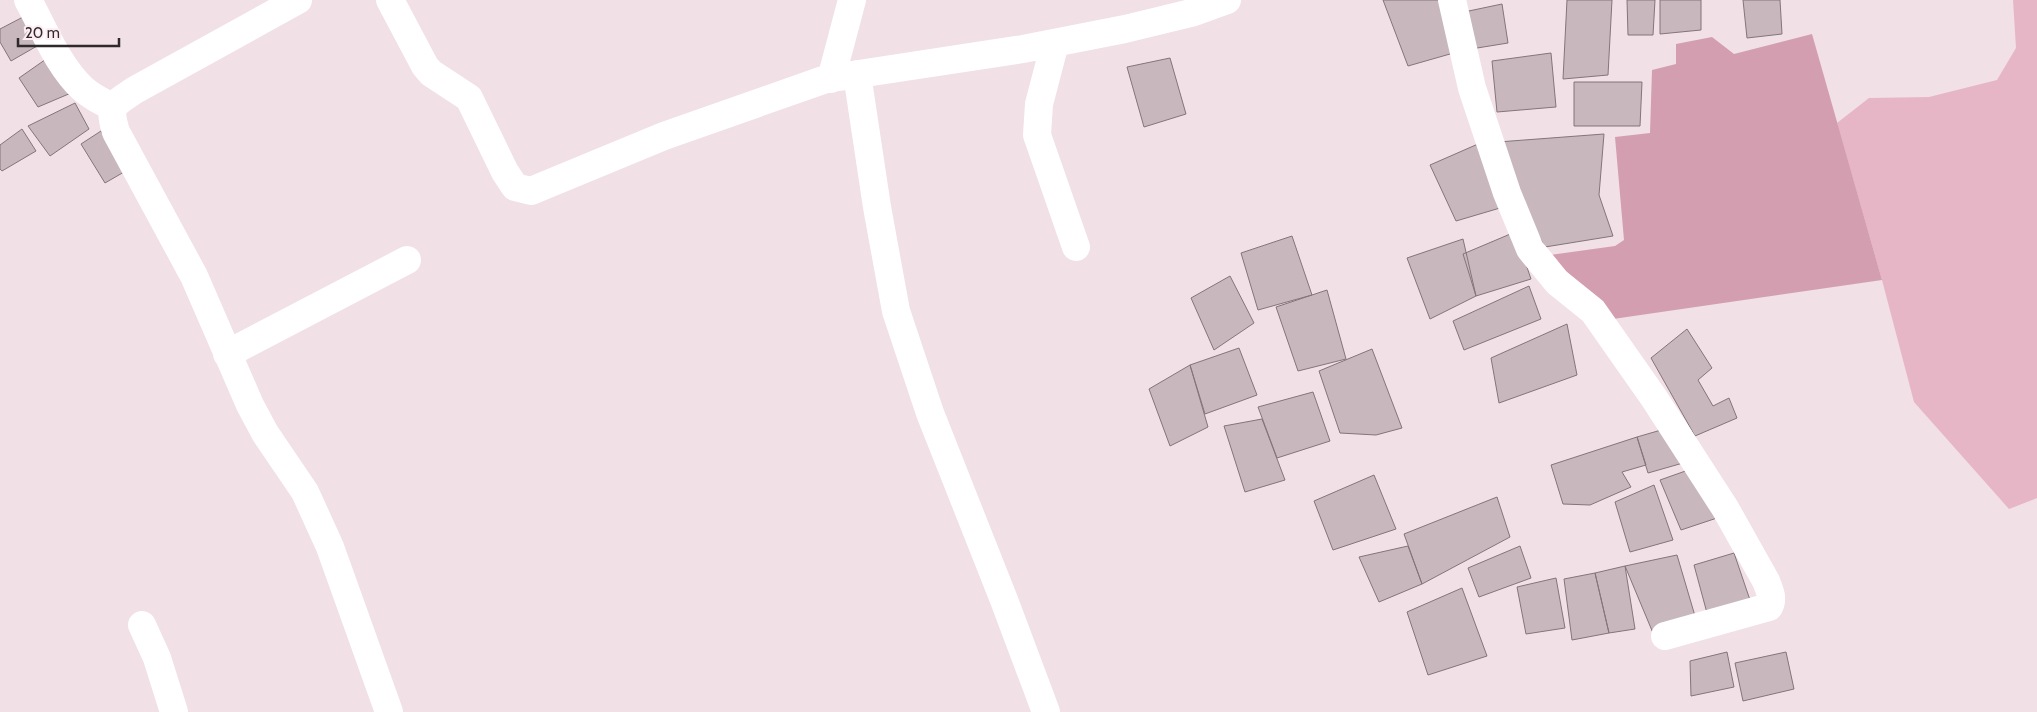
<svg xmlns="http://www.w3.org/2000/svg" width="2037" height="712" font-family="Cabin,sans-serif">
  <rect width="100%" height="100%" fill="#f1e0e5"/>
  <path fill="#e6b6c6" d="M2013 0H2037V498L2009 509 1914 402 1882 280 1837 123 1869 98 1929 97 1997 80 2016 48Z"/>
  <path fill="#d39eb0" d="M1812 34 1882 280 1613 319 1550 255 1615 246 1624 240 1615 137 1650 133 1652 70 1676 64V44L1712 37 1734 54Z"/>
  <path fill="#c8b8bd" stroke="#84757a" d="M1383 0H1452L1464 50 1408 66Z
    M1567 0H1612L1608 75 1563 79Z
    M1627 0H1655L1653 35H1628Z
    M1660 0H1701V30L1660 34Z
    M1743 0H1780L1782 34 1747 38Z
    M1502 4 1508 43 1471 49 1464 12Z
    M23 17 37 46 11 61 0 42V29Z
    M1551 53 1556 107 1497 112 1492 61Z
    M49 57 71 93 38 107 19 78Z
    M1170 58 1186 114 1144 127 1127 67Z
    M1574 82H1642L1640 126H1574Z
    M75 103 89 129 50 156 28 126Z
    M22 129 36 151 2 171 0 169V145Z
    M101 131 124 172 105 183 81 144Z
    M1604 134 1599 195 1613 236 1545 247 1516 196 1498 142Z
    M1478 144 1500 208 1456 221 1430 165Z
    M1515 232 1531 279 1476 296 1463 254Z
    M1292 236 1312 295 1258 310 1241 253Z
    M1463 239 1476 296 1430 319 1407 258Z
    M1230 276 1254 323 1214 350 1191 298Z
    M1529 286 1541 319 1464 350 1453 321Z
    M1327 290 1346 359 1298 371 1276 307Z
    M1567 324 1577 375 1499 403 1491 358Z
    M1687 329 1712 368 1698 380 1713 406 1729 398 1737 418 1695 436 1651 358Z
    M1239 348 1257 395 1205 414 1190 365Z
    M1372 349 1402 428 1376 435 1340 433 1319 371Z
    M1190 365 1208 427 1170 446 1149 389Z
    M1313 392 1330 441 1277 458 1258 407Z
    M1262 419 1285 480 1245 492 1224 426Z
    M1668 428 1683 463 1648 473 1637 437Z
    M1637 437 1646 465 1622 472 1631 487 1590 505 1563 504 1551 465Z
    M1694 468 1720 517 1681 530 1660 480Z
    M1374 475 1396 529 1333 550 1314 501Z
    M1654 485 1673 540 1630 552 1615 502Z
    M1497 497 1510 537 1422 584 1404 534Z
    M1408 546 1422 584 1379 602 1359 557Z
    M1520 546 1531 578 1479 597 1468 568Z
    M1734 553 1750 600 1707 613 1694 565Z
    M1677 555 1695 616 1653 633 1625 566Z
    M1625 566 1635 629 1609 633 1595 573Z
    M1595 573 1609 633 1572 640 1564 579Z
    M1556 578 1565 628 1526 634 1517 587Z
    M1462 588 1487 656 1428 675 1407 612Z
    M1727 652 1734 687 1691 696 1690 661Z
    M1786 652 1794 689 1743 701 1735 663Z"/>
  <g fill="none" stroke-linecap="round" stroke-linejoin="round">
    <path stroke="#fff" stroke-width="28" d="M28 0C44 29 58 66 83 89 92 97 102 102 113 107
      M298 0 135 90C113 105 108 105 116 132L194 276 250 405 265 433 305 492 330 547 389 712
      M390 0 425 66 431 73 469 98 505 172 515 187 531 191 664 136 826 79 1023 49 1125 29 1191 13 1227 0
      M1452 0 1472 88 1507 193 1530 249 1557 282 1593 311 1654 398 1725 508 1766 581C1769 589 1774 598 1769 607L1665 636
      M1055 43 1039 104 1037 135 1076 247
      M857 74 877 207 896 311 930 413 1004 600 1046 712
      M831 79 852 0
      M227 354 407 260
      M142 625 157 658 174 712"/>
  </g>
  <path d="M18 38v8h101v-8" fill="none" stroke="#2f292b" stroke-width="2.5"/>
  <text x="25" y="38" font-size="15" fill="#2f292b" stroke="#feedf3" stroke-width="4" paint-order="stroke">20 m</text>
</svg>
